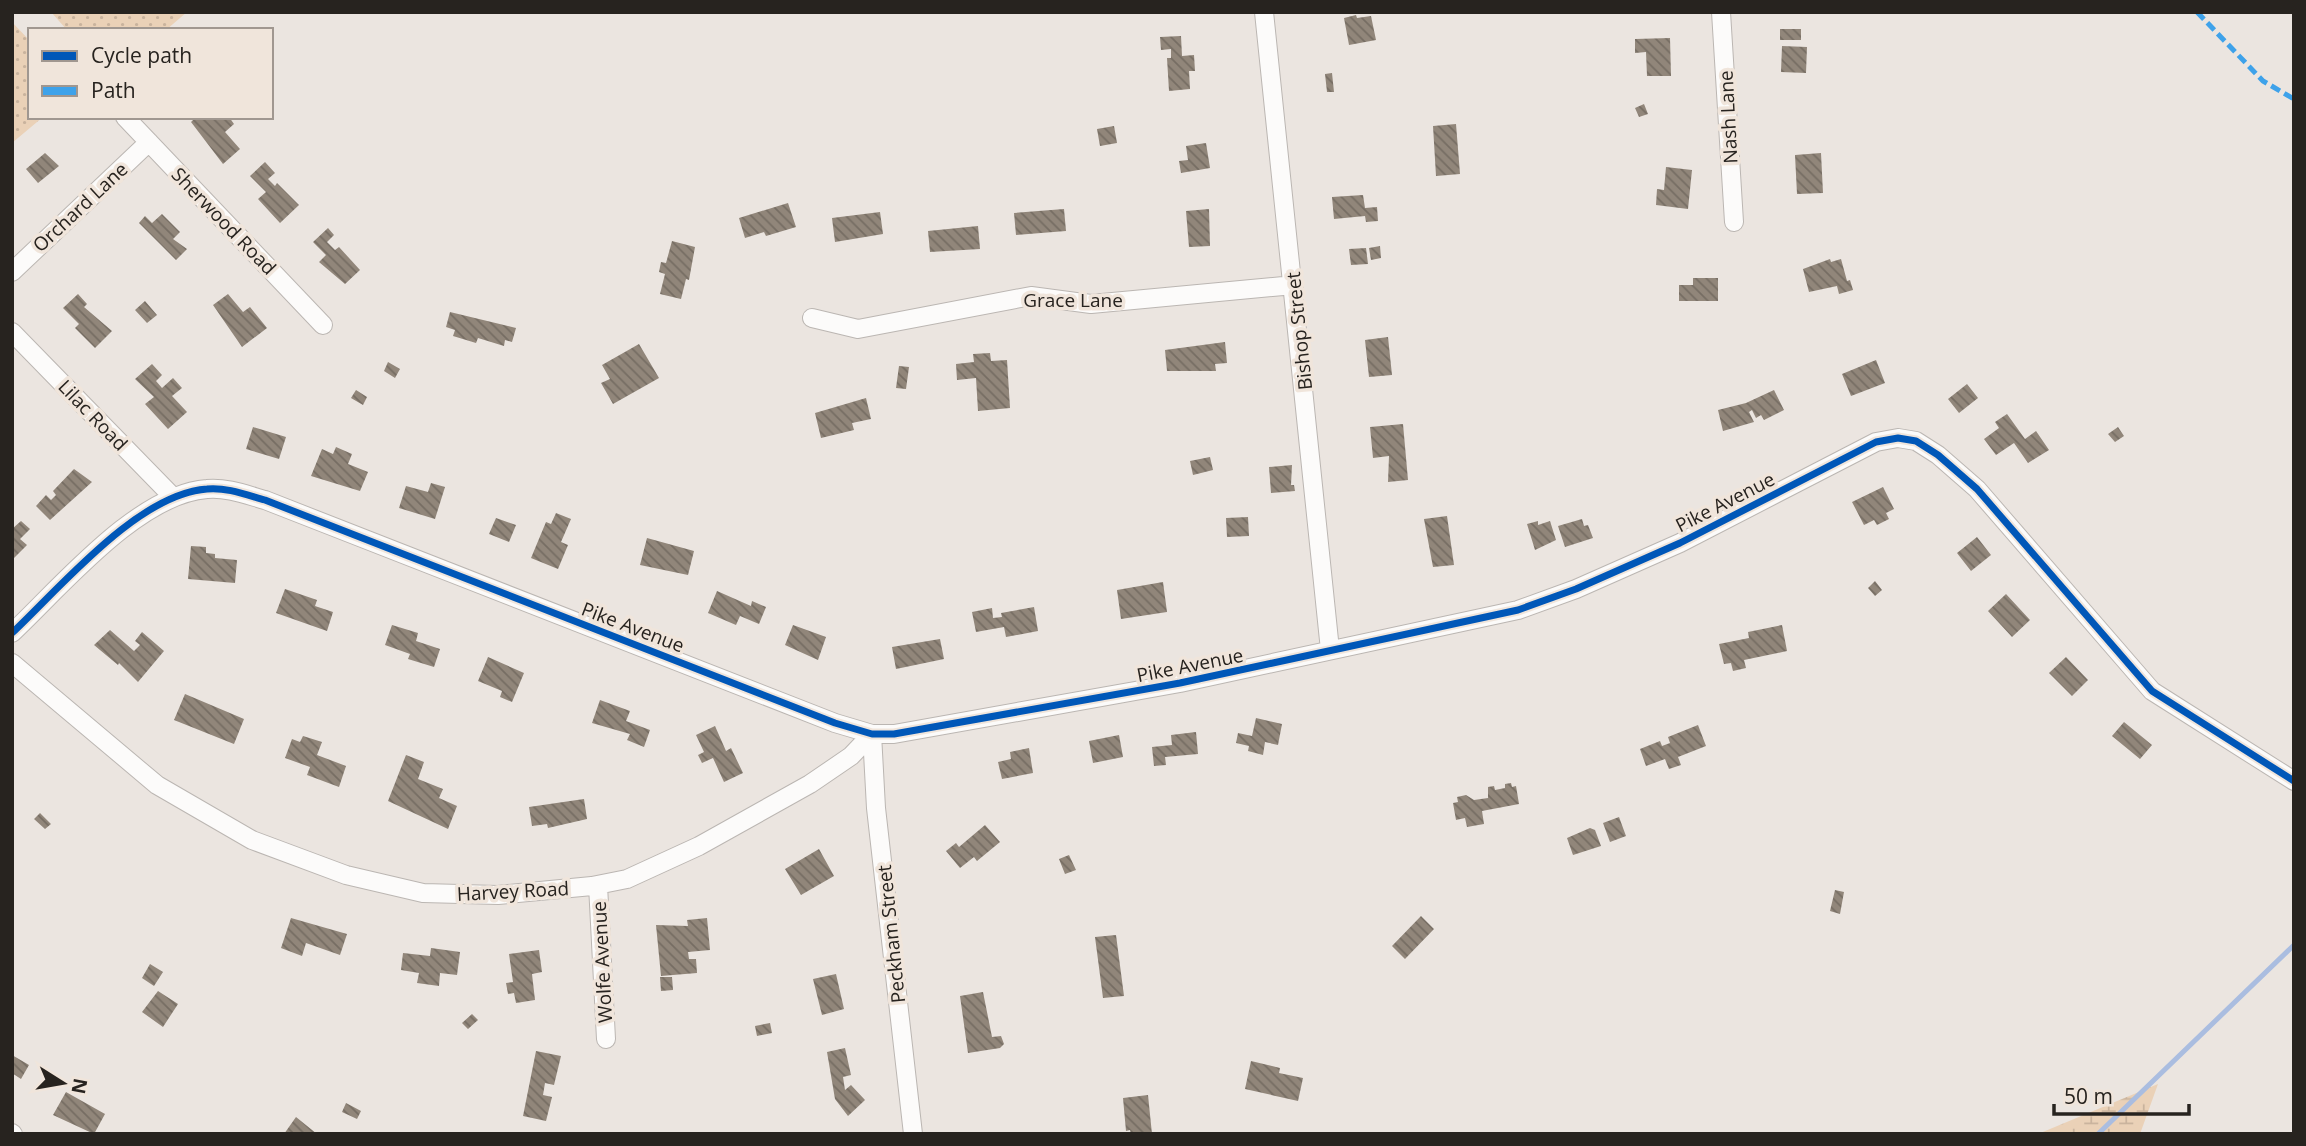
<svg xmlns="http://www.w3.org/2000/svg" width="2306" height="1146" font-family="'Open Sans',sans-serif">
  <defs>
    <pattern id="wetland-marsh" width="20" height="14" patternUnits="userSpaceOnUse" patternTransform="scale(1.75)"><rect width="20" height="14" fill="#ead1b7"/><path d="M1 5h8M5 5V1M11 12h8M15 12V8" fill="none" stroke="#c9b39d"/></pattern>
    <pattern id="park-dots" width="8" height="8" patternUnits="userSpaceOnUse" patternTransform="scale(1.75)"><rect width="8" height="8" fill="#ead1b7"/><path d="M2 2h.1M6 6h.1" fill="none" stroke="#c9b39d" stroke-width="1.8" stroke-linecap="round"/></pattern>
    <pattern id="building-back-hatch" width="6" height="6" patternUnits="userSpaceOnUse" patternTransform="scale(1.75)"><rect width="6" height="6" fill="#91867a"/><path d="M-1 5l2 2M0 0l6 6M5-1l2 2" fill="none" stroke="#766d63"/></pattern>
  </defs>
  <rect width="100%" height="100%" fill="#ebe5e0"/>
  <path fill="url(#wetland-marsh)" d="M2158 1084 2140 1134H2038Z"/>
  <path fill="url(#park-dots)" d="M51 12H187L166 30H67Z
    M12 22 30 41V117H43L12 143Z"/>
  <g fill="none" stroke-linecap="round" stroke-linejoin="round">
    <path stroke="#aabde0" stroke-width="5" d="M2098 1134 2294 945"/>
  </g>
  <path fill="url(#building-back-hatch)" d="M1356 15 1357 18 1371 16 1376 40 1349 45 1344 18Z
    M1780 29H1801V40H1780Z
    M1181 36 1182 56 1194 55 1195 71H1189L1190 89 1169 91 1167 58H1171V49L1161 50 1160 37Z
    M1670 38 1671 76H1647L1646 52 1635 53V39Z
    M1782 46 1807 47 1806 73 1781 72Z
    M1332 73 1334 92H1327L1325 74Z
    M1644 104 1648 114 1639 117 1635 108Z
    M196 117H229L234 124 225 132 240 149 223 164 191 122Z
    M1456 124 1460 174 1436 176 1433 126Z
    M1114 126 1117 143 1100 146 1097 129Z
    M1206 143 1210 168 1181 173 1179 161 1188 160 1186 146Z
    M45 153 59 166 38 183 26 169Z
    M1821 153 1823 193 1797 194 1795 155Z
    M265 162 275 173 268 179 275 186 277 183 299 205 280 223 258 199 266 192 250 176Z
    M1666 167 1692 170 1688 209 1656 205 1657 189 1664 190Z
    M1363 195 1365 208 1377 207 1378 221 1366 222 1365 216 1334 219 1332 197Z
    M788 203 796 227 766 236 764 232 745 238 739 218Z
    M1064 209 1066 231 1016 235 1014 213Z
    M1209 209 1210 246 1189 247 1186 211Z
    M880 212 883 234 835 242 832 218Z
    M162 214 180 232 173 239 187 249 176 260 139 223 145 216 152 223Z
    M978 226 980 249 930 252 928 231Z
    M328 228 334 235 327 242 335 250 339 247 360 270 345 284 319 262 326 255 313 242Z
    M672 241 695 247 689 280 686 279 681 299 660 294 665 274 659 272 661 262 666 263Z
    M1380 246 1381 258 1371 260 1369 248Z
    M1366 248 1368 264 1351 265 1349 249Z
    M1830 259 1831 262 1841 259 1847 281 1850 280 1853 290 1839 294 1837 286 1809 292 1803 269Z
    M1693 278H1718V301H1679V285H1693Z
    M78 294 87 304 84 307 112 331 95 348 75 328 79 324 63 308Z
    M228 294 243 312 250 307 267 328 242 347 213 305Z
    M145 301 157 315 147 323 135 310Z
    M450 312 516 328 512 342 505 340 504 346 478 338 476 343 453 336 455 330 446 327Z
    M1388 337 1392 375 1369 377 1365 340Z
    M1225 342 1227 363 1215 364 1216 371H1167L1165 350Z
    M639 344 659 378 613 404 601 383 610 379 602 365Z
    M990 353 991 361 1007 360 1010 408 978 411 976 378 957 380 956 364 974 362 973 354Z
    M1876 360 1885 383 1851 396 1842 374Z
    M388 362 400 369 395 378 384 371Z
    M152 364 162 375 156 381 162 388 173 378 182 388 172 396 187 412 168 429 145 404 154 397 135 379Z
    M899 366 909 367 906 389 896 388Z
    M1967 384 1978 398 1959 413 1948 399Z
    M356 390 367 397 363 405 351 398Z
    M1774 390 1784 410 1764 420 1761 415 1756 418 1752 410 1749 412 1754 422 1723 431 1718 410 1746 403Z
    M866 398 871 419 852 423 854 430 821 438 815 413Z
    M2007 414 2025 439 2036 431 2049 450 2028 463 2014 443 1996 455 1984 439 1999 428 1995 422Z
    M1403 424 1408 480 1388 482 1389 456 1373 458 1370 427Z
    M253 427 286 437 279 459 246 449Z
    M2118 427 2124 436 2115 442 2108 434Z
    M336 447 352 454 348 464 368 472 360 491 311 476 322 449 333 454Z
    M1210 457 1213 470 1193 475 1190 461Z
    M1292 465 1291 485H1294L1295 491 1271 493 1269 467Z
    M74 469 92 482 50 520 36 506 46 495 51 500 56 495 53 491Z
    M431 483 445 487 435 519 399 508 406 486 428 492Z
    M1883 487 1894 509 1886 513 1889 519 1877 525 1874 520 1864 525 1852 502Z
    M556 513 571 519 561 542 568 545 558 569 531 558 546 522 551 524Z
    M1447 516 1454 565 1433 567 1424 519Z
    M1248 517 1249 536 1227 537 1226 518Z
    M496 518 516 525 509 542 489 534Z
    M1582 519 1584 526 1588 525 1593 538 1565 547 1558 526Z
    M21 521 30 529 20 539 27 545 12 560V529Z
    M1538 521V525L1550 521 1556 540 1535 550 1527 524Z
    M1977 537 1991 555 1971 571 1957 553Z
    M647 538 694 551 688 575 640 565Z
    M191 546 206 547V553L215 554V558L237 560 235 583 188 579Z
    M1875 581 1882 590 1875 596 1868 588Z
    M1163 582 1167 612 1121 619 1117 590Z
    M285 589 317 600 315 606 333 612 327 631 276 613Z
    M717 591 751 606 752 601 766 607 759 624 740 616 736 625 708 613Z
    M2006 594 2030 620 2012 637 1988 611Z
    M1034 607 1038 631 1006 637 1004 627 976 632 972 612 992 608 993 618 1002 617 1001 613Z
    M392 625 418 633 416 641 440 649 434 667 408 659 410 654 385 645Z
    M793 625 826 637 818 660 785 645Z
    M1782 625 1787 651 1744 660 1746 668 1733 671 1731 663 1724 664 1719 644 1749 638 1748 632Z
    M110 630 134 651 140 645 135 641 142 632 164 651 138 682 119 663 118 665 94 645Z
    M940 639 944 659 896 669 892 647Z
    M488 657 524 673 512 702 500 697 502 691 478 681Z
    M2066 657 2088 680 2072 696 2049 673Z
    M185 694 244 719 234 744 174 720Z
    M600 700 630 711 626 721 650 730 644 747 627 740 630 734 592 723Z
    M1256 718 1282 724 1278 745 1265 742 1263 755 1248 751 1249 746 1236 743 1238 733 1252 736Z
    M2124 722 2152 745 2140 759 2112 736Z
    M1698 725 1706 746 1678 757 1681 765 1669 769 1665 759 1646 766 1640 749 1660 741 1662 746 1670 743 1668 737Z
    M715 726 726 751 731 748 743 773 724 782 713 758 702 763 698 755 704 752 696 735Z
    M1196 732 1198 754 1165 757 1166 765 1154 766 1152 747 1172 745 1171 735Z
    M1119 735 1123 757 1093 763 1089 741Z
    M303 736 322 742 317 755 346 766 339 787 307 775 310 767 285 758 292 739 300 742Z
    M1029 748 1033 773 1002 779 998 762 1011 759 1010 752Z
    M406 755 424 762 418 779 443 789 439 798 457 806 448 829 388 801Z
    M1511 783 1512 787 1516 786 1519 804 1482 811 1484 824 1467 827 1465 818 1456 820 1453 803 1458 802 1457 797 1466 795 1474 800 1488 798V787L1494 786 1495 790 1505 788V784Z
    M584 799 587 819 548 828 547 824 532 826 529 807Z
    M40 813 51 824 45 829 34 819Z
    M1619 817 1626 836 1610 842 1603 823Z
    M985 825 1000 842 977 861 974 857 960 868 946 851 956 843 959 847Z
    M1590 828 1595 830 1601 846 1573 855 1567 838Z
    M819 849 834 876 801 895 785 869Z
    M1069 855 1076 870 1065 874 1059 859Z
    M1835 890 1844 892 1840 914 1830 911Z
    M1421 916 1434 929 1405 959 1392 946Z
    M291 918 347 934 340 955 306 943 302 956 281 948Z
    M707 918 710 950 688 952 689 959H696L697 973 661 976 656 925 688 926 687 920Z
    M1116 935 1124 996 1103 998 1095 937Z
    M431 948 460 952 457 975 440 973 439 986 417 983 419 973 401 970 403 953 430 956Z
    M539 950 542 972 532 974 535 1000 516 1003 514 993 508 994 506 983 513 982 509 954Z
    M150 964 163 972 154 986 142 978Z
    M836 974 844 1009 822 1015 813 979Z
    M660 977H672L673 990 661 991Z
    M158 991 178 1004 163 1027 142 1012Z
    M983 992 992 1037 1001 1036 1004 1044 1000 1048 968 1053 960 996Z
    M472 1014 478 1020 468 1029 462 1023Z
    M770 1023 772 1033 757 1036 755 1026Z
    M845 1048 851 1075 843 1077 845 1090 851 1085 865 1100 848 1116 835 1099 827 1052Z
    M536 1051 561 1056 554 1085 545 1083 543 1095 552 1097 546 1121 523 1116Z
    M12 1055 29 1065 21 1079 12 1073Z
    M1251 1061 1280 1068 1279 1073 1303 1078 1298 1101 1245 1089Z
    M66 1092 105 1114 94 1134 53 1115Z
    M1148 1095 1152 1134H1131L1130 1130 1126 1131 1123 1098Z
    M346 1103 361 1111 357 1119 342 1112Z
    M296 1117 317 1134H284Z"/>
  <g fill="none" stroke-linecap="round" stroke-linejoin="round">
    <g stroke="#bbb6b2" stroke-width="20">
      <path id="minor" d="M1264 12 1330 650
        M1721 12 1734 222
        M125 117 323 325
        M12 272 149 142
        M812 318 858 329 1031 296 1091 304 1294 285
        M12 332 173 497
        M12 633C61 587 138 494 207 489 226 487 247 495 265 500L835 723 872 734H894L1180 683 1518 610 1576 589 1680 543 1876 442 1898 438 1916 441 1938 455 1977 489 2152 691 2294 781
        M12 663 157 785 252 840 346 875 423 893 498 895 592 886 627 879 699 846 810 784 851 756 872 734
        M872 734 876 808 913 1134
        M598 885 606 1039
        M12 1133 13 1134"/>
    </g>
    <use href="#minor" stroke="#fcfbfa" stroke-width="18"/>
    <path stroke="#3ea2ea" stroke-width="5" stroke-dasharray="10 5" stroke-linecap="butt" d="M2197 12 2263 81 2294 99"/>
    <g stroke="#f0e5db" stroke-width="11">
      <path id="cycleway" d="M12 633C61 587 138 494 207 489 226 487 247 495 265 500L835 723 872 734H894L1180 683 1518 610 1576 589 1680 543 1876 442 1898 438 1916 441 1938 455 1977 489 2152 691 2294 781"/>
    </g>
    <use href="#cycleway" stroke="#0057b8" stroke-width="7"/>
  </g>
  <g text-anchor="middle" stroke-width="7" stroke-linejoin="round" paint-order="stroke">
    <g font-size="19" fill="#27231f" stroke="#f0e5db">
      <text transform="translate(1728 117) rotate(-93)" y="7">Nash Lane</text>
      <text transform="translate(80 207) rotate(-43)" y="7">Orchard Lane</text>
      <text transform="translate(224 221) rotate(46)" y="7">Sherwood Road</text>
      <text x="1073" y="307">Grace Lane</text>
      <text transform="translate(1299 331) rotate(-96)" y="7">Bishop Street</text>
      <text transform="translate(93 415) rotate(46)" y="7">Lilac Road</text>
      <text transform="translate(1725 502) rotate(-27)" y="7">Pike Avenue</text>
      <text transform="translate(633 627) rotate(21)" y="7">Pike Avenue</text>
      <text transform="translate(1190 665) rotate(-11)" y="7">Pike Avenue</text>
      <text transform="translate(513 891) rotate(-3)" y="7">Harvey Road</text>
      <text transform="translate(891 934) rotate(-96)" y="7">Peckham Street</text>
      <text transform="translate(602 962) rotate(-93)" y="7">Wolfe Avenue</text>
    </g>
  </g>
  <rect width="2306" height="1146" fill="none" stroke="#27231f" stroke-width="28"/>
  <rect x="28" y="28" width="245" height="91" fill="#f0e5db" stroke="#a09790" stroke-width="2"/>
  <rect x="42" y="51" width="35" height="10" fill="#0057b8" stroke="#a09790" stroke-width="2"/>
  <text x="91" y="63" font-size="21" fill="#27231f">Cycle path</text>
  <rect x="42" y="86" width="35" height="10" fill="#3ea2ea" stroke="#a09790" stroke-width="2"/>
  <text x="91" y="98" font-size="21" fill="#27231f">Path</text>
  <g transform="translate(63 1083) rotate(101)" stroke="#f0e5db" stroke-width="5" paint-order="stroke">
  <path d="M0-5L12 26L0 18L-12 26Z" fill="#27231f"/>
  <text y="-10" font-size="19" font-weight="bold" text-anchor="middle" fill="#27231f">N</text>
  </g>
  <path d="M2054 1104v10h135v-10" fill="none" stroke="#27231f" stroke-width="3.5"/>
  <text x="2064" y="1104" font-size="21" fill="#27231f" stroke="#f0e5db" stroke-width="5" paint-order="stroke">50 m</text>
</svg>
